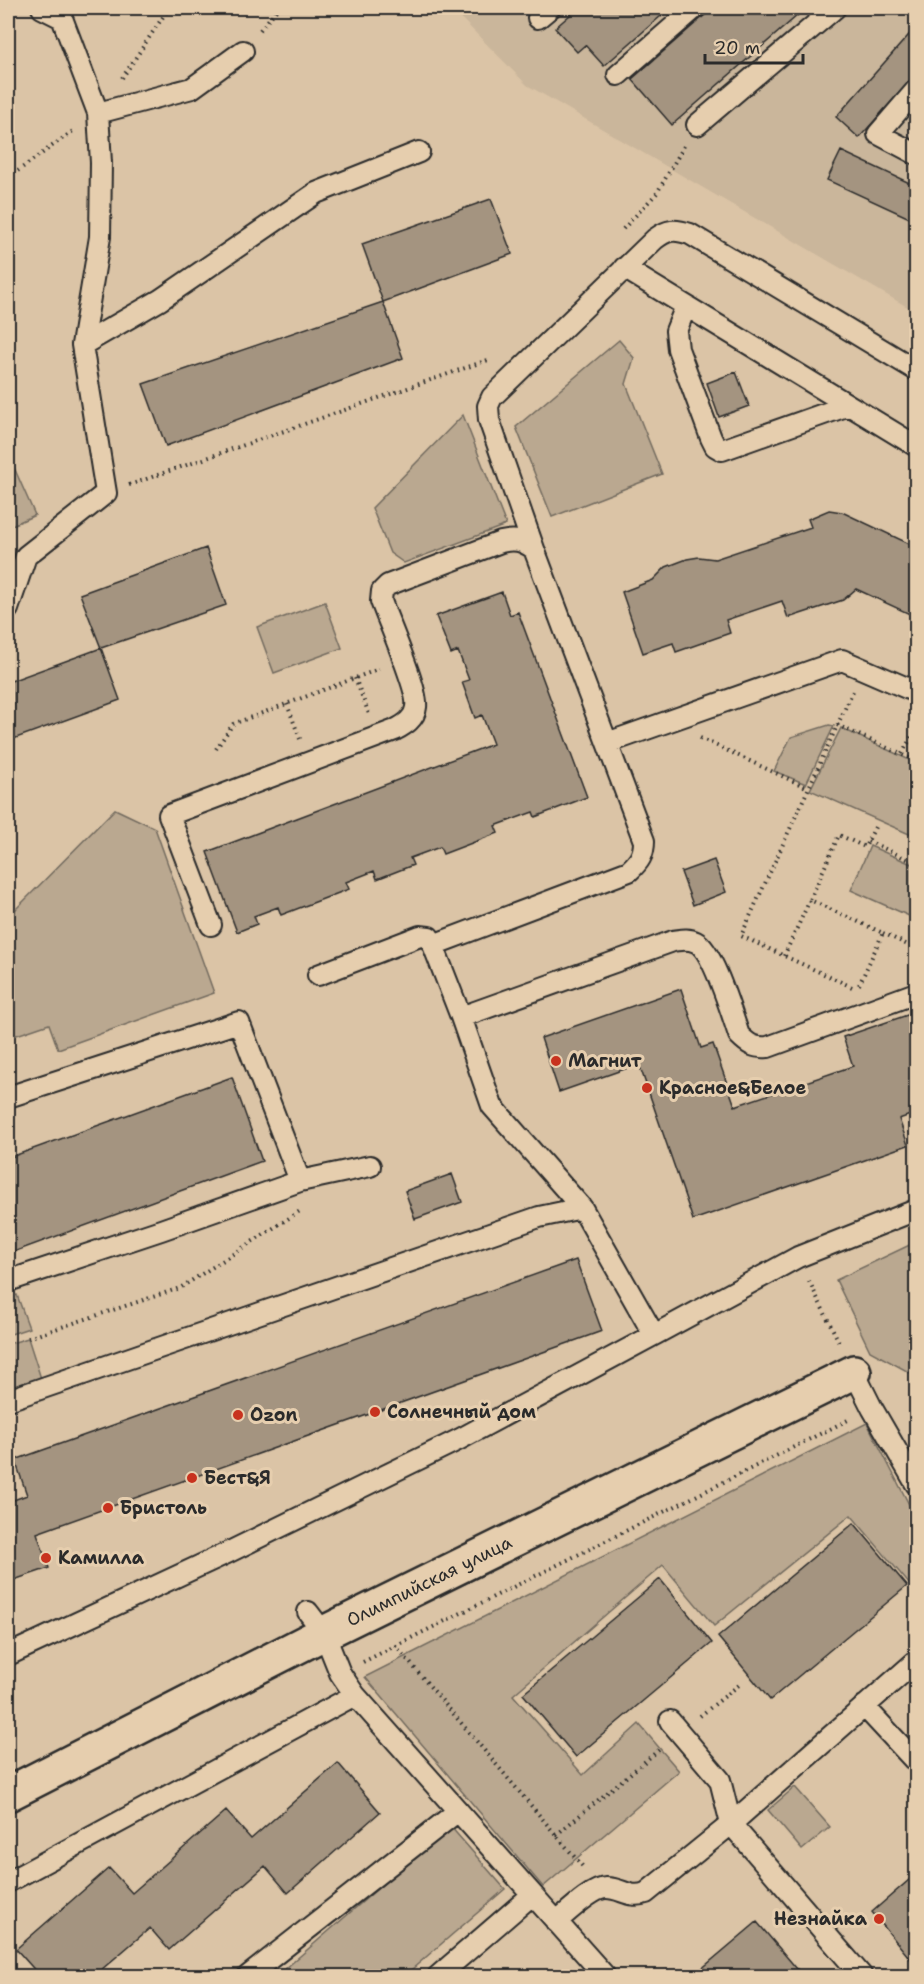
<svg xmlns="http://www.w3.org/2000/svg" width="924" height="1984" font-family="'Shantell Sans',sans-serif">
  <rect width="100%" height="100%" fill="#dbc4a6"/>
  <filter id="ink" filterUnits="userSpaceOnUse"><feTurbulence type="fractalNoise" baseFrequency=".0167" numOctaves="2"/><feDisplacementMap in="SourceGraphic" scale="12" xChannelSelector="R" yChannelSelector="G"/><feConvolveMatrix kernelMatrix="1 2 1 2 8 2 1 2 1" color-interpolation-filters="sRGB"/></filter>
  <g filter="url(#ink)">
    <path fill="#cab69b" d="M451 8H916V312L527 85Z"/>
    <path fill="#baa890" stroke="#726a5e" stroke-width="1.5" d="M619 340 634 358 626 384 662 474 552 517 516 427Z
      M463 415 506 525 404 563 390 553 372 508Z
      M8 454 35 515 8 527Z
      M325 602 342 648 274 673 257 627Z
      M829 725 834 726 806 784 774 771 791 737Z
      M841 728 916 763V837L810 790Z
      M115 809 155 828 214 993 58 1049 49 1024 8 1038V917Z
      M870 846 916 866V919L851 890Z
      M916 1242V1376L870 1351 836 1280Z
      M17 1295 29 1328 8 1335V1298Z
      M28 1338 44 1388 8 1400V1344Z
      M867 1423 916 1518V1592L851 1515 714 1626 663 1565 513 1695 583 1775 639 1724 679 1771 543 1887 365 1677Z
      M795 1787 830 1827 802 1850 768 1810Z
      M450 1826 505 1889 404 1976H277Z"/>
    <path fill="#a49480" stroke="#2b2b2b" stroke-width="1.5" d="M578 8H670L604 66 585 45 577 52 555 28Z
      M713 8H806L672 125 632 79Z
      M916 27V74L859 138 836 117Z
      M841 151 916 186V221L827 180Z
      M491 199 512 254 383 302 362 244Z
      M383 302 403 358 166 446 143 384Z
      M736 372 749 406 719 417 707 383Z
      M829 510 842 512 916 547V620L910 614 856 589 843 600 788 618 782 601 726 620 730 633 676 652 673 643 643 653 622 592 653 580 666 567 687 559 699 557 715 559 811 527 808 519Z
      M206 548 226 605 101 648 80 594Z
      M502 592 510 615 518 612 587 797 535 817 533 812 495 826 498 833 443 854 440 847 410 858 413 865 377 879 374 871 346 882 349 889 281 915 278 907 254 916 257 924 237 932 207 852 493 744 482 715 475 718 462 682 469 680 458 651 451 654 436 616Z
      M101 648 120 700 8 741V682Z
      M714 860 726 892 693 905 681 872Z
      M681 989 701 1048 713 1044 735 1106 853 1066 843 1037 916 1012V1113L899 1119 908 1145 693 1220 639 1064 559 1092 541 1038Z
      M232 1077 262 1161 8 1254V1158Z
      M452 1174 462 1202 415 1219 405 1191Z
      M576 1260 602 1331 37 1533 49 1568 8 1582V1502L27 1495 15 1460Z
      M854 1523 907 1586 770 1700 718 1637Z
      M660 1579 712 1643 576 1757 523 1694Z
      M338 1763 380 1812 288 1893 265 1866 169 1950 150 1928 94 1976H40L16 1949 109 1868 132 1893 226 1811 251 1839Z
      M916 1874V1966L872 1912Z
      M757 1922 803 1976H693Z"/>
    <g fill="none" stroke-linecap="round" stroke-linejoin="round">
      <g stroke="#2b2b2b" stroke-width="24">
        <path id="service" d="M42 8 62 18 98 113 101 163 100 237 82 345
          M538 18 550 8
          M618 75 695 8
          M916 90 878 134 916 154
          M98 113 192 88 243 51
          M697 125 835 8
          M624 268 916 446
          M686 306 676 331 678 349 711 438 715 446 722 450 849 405
          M534 549 489 420 488 406 492 397 655 239C668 229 675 229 690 234L916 370
          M8 609 26 556 106 493 82 345 160 300 316 193 419 152
          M607 743 842 660 916 692
          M211 925 169 815 395 730C404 725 415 719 416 707 419 691 388 621 381 601L382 591 388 585 501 542C515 539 522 540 534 549L644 841C644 855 639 862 629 871L433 945 461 1017
          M318 975 420 936 429 937 433 945
          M8 1097 239 1022 300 1181 161 1230 8 1281
          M300 1181 370 1166
          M582 1208 492 1106 461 1017 673 941C681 940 688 938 696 942 713 950 732 1015 739 1035 749 1045 754 1048 768 1047L916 993
          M654 1335 798 1257 916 1210
          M854 1372 872 1408 916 1484
          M8 1400 539 1217 582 1208 654 1335 460 1439 227 1553 8 1655
          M308 1612 324 1633 340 1673 355 1695 605 1976
          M864 1706 916 1762
          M670 1721 720 1780 731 1824 862 1976
          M8 1882 355 1695
          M556 1922C567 1913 592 1888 606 1888 622 1888 629 1899 646 1893L731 1824 916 1661
          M248 1976 458 1811
          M438 1976 532 1895"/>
      </g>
      <g stroke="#2b2b2b" stroke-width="38">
        <g id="minor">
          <path id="s1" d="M8 1794 324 1633 854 1372"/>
        </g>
      </g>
      <path stroke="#2b2b2b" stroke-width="4" stroke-dasharray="1.5 4.5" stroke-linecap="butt" d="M260 30 278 8
        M122 78 169 8
        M8 178 73 131
        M623 229 657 193 684 146
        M129 485 491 359
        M355 678 369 714
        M287 704 300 739
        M837 725 916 761
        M700 738 808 788
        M216 749 233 724 379 669
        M902 754 916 728
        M868 841 916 863
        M883 933 916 949
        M784 956 810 900
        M859 985 883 933 810 900 839 835 865 847 876 825
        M852 987 741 936 853 691
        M809 1281 840 1344
        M28 1338 180 1288 300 1211
        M395 1645 584 1868
        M363 1662 850 1419
        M700 1716 739 1685
        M556 1835 660 1749"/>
      <use href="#service" stroke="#e6ceae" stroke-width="20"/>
      <use href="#minor" stroke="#e6ceae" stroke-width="33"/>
    </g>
  </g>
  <g fill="#c8321e" stroke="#e6ceae" stroke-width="2">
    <circle cx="556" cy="1061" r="6"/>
    <circle cx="647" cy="1088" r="6"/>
    <circle cx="375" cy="1412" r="6"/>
    <circle cx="238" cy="1415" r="6"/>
    <circle cx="192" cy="1478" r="6"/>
    <circle cx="108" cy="1508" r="6"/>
    <circle cx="46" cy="1558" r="6"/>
    <circle cx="879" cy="1919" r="6"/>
  </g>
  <g text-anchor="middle" stroke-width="6" stroke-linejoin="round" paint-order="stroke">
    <g font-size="18" font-weight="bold" fill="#2b2b2b" stroke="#e6ceae" text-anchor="start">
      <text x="568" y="1067">Магнит</text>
      <text x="659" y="1094">Красное&amp;Белое</text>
      <text x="387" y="1418">Солнечный дом</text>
      <text x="250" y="1421">Ozon</text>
      <text x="204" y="1484">Бест&amp;Я</text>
      <text x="120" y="1514">Бристоль</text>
      <text x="58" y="1564">Камилла</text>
      <text x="867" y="1925" text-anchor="end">Незнайка</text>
    </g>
    <g font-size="18" fill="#2b2b2b" stroke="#e6ceae">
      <text dy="6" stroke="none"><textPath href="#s1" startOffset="472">Олимпийская улица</textPath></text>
    </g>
  </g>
  <rect width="924" height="1984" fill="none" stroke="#e6ceae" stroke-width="30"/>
  <rect x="15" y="15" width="894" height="1954" fill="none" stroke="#2b2b2b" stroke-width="2" filter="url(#ink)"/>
  <path d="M705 54v9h98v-9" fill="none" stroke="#2b2b2b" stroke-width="3"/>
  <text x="714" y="54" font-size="18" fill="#2b2b2b" stroke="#e6ceae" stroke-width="4.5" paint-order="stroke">20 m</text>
</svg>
